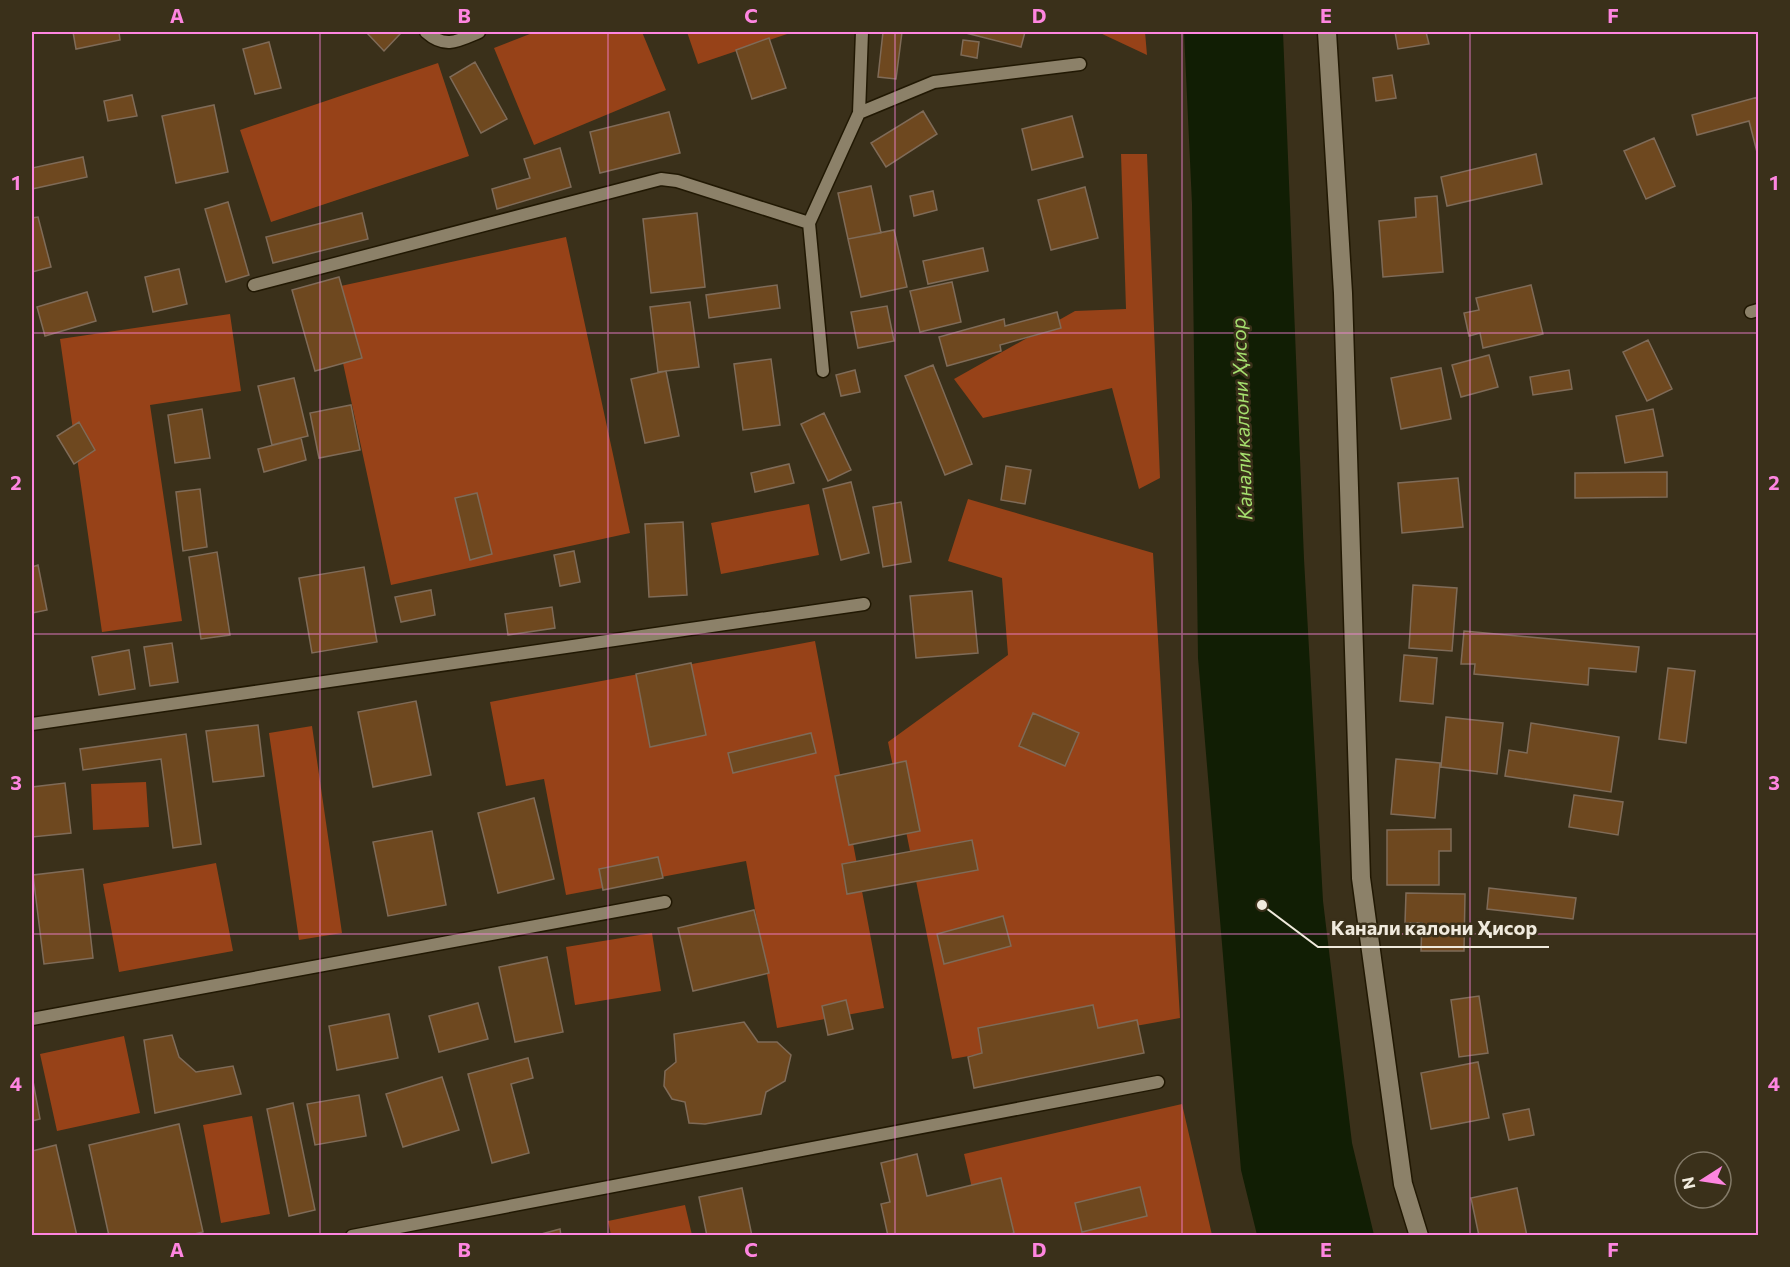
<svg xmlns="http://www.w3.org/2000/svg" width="1790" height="1267" font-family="Commissioner,sans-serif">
  <rect width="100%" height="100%" fill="#3a301a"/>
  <path fill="#974218" d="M535 32H642L666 90 534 145 494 48Z
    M687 32H789L790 33 698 64Z
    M1098 32H1145L1147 55Z
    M438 63 469 156 271 222 240 130Z
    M1121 154H1147L1160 478 1139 489 1112 388 983 418 954 379 1075 311 1126 309Z
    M566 237 630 533 391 585 327 289Z
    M230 314 241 391 150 405 182 621 102 632 60 339Z
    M968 499 1153 553 1180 1018 952 1059 888 742 1008 655 1002 578 948 561Z
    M809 504 819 555 721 574 711 523Z
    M815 641 884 1008 777 1028 746 861 566 895 544 779 506 786 490 702Z
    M312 726 342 933 299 940 269 733Z
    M146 782 149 827 93 830 91 784Z
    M216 863 233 951 119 972 103 884Z
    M652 933 661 991 575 1005 566 947Z
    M124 1036 140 1113 57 1131 40 1054Z
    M1182 1104 1212 1235H983L964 1154Z
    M252 1116 270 1214 221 1223 203 1125Z
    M685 1205 692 1235H611L608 1221Z"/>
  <path fill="#111e04" d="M1184 32H1283L1304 559 1323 901 1352 1143 1374 1235H1257L1241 1170 1198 658 1192 204Z"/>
  <path fill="#6e481f" stroke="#7f6b58" stroke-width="1.5" d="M73 32H119L120 40 76 49Z
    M366 32H398L400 34 384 51Z
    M883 32H902L896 79 878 77Z
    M962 32H1025L1021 47Z
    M1395 32H1426L1429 44 1398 49Z
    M769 38 786 88 752 99 736 50Z
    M963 40 979 42 977 58 961 55Z
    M269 42 281 88 255 94 243 49Z
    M475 62 507 119 481 133 450 77Z
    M1392 75 1396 98 1376 101 1373 78Z
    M132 95 137 116 108 121 104 101Z
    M1758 97V156L1749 121 1697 135 1692 115Z
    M214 105 228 172 176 183 162 116Z
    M923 111 937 134 886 167 871 143Z
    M669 112 680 153 600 173 590 132Z
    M1072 116 1083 157 1032 170 1022 129Z
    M1654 138 1675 186 1646 199 1624 151Z
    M560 148 571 187 497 209 492 189 530 178 524 159Z
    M1536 154 1542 184 1447 206 1441 177Z
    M83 157 87 177 32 189V168Z
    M871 186 881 233 848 239 838 193Z
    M1085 187 1098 238 1051 250 1038 200Z
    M933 191 937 210 914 216 910 196Z
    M1437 196 1443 272 1383 277 1379 221 1416 217 1415 198Z
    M228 202 249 275 226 282 205 209Z
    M362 213 368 239 273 263 266 237Z
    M697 213 705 287 651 293 643 219Z
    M38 217 51 267 32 272V218Z
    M894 230 907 287 861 297 848 239Z
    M983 248 988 271 928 284 923 261Z
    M179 269 187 304 153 312 145 277Z
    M339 277 362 358 315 371 292 290Z
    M952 282 961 322 920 332 910 291Z
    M777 285 780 308 709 318 706 295Z
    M1531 285 1543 334 1483 348 1480 333 1469 336 1464 313 1479 310 1476 298Z
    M87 292 96 321 45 336 37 307Z
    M690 302 699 367 658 372 650 307Z
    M887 306 894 341 858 348 851 312Z
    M1057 312 1061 328 1000 345 1001 351 947 366 939 337 1004 319 1005 326Z
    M1648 340 1672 389 1647 401 1623 352Z
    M1489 355 1498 387 1461 397 1452 365Z
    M771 359 780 425 743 430 734 364Z
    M933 365 972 464 945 475 905 376Z
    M1441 368 1451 419 1401 429 1391 378Z
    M855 370 860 392 841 396 836 375Z
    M1569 370 1572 389 1533 395 1530 377Z
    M666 371 679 436 645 443 631 379Z
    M294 378 308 436 272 445 258 386Z
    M351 405 360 450 319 458 310 413Z
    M202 409 210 458 175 463 168 415Z
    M1653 409 1663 456 1625 463 1616 416Z
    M824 413 851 470 828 481 801 424Z
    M79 422 95 450 74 464 57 436Z
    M301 438 306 460 264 472 258 449Z
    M789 464 794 483 755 492 751 473Z
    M1006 466 1031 470 1025 504 1001 500Z
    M1667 472V497L1575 498V473Z
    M1458 478 1463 527 1402 533 1398 483Z
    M851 482 869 553 841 560 823 489Z
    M200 489 207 547 183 551 176 492Z
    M477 493 492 554 470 560 455 498Z
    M901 502 911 562 883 567 873 507Z
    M683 522 687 595 649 597 645 524Z
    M574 551 580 582 560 586 554 555Z
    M217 552 230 635 201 639 189 557Z
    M38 565 47 610 32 613V567Z
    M364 567 377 642 312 653 299 578Z
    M1413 585 1457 588 1452 651 1409 648Z
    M431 590 435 615 401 622 395 597Z
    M972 591 978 653 916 658 910 596Z
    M552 607 555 628 508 635 505 614Z
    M1464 631 1639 647 1636 672 1589 668 1588 685 1474 674 1475 664H1461Z
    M172 643 178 682 150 686 144 647Z
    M129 650 135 689 99 695 92 657Z
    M1404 655 1437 658 1433 704 1400 701Z
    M691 663 706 735 650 747 636 674Z
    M1668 668 1695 671 1686 743 1659 739Z
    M416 701 431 775 373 787 358 712Z
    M1033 713 1079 733 1065 766 1019 746Z
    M1446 717 1503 723 1497 774 1441 767Z
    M1531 723 1619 737 1611 792 1505 776 1509 750 1527 753Z
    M258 725 264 776 213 782 206 731Z
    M811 733 816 753 733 773 728 753Z
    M186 734 201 844 173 848 161 759 83 770 80 749Z
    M1396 759 1440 763 1435 818 1391 814Z
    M906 761 920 831 849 845 835 776Z
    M65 783 71 833 32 837V787Z
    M1574 795 1623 802 1618 835 1569 827Z
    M534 798 554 879 498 893 478 813Z
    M1451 829V851H1439V885H1387V830Z
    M432 831 446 905 388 916 373 842Z
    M972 840 978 870 847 894 842 864Z
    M658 857 663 878 603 890 599 869Z
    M83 869 93 958 44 964 33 875Z
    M1489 888 1576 898 1573 919 1487 909Z
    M1406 893 1465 894 1464 951H1421L1422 923H1405Z
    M754 910 769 973 693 991 678 928Z
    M1003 916 1011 946 944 964 937 934Z
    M547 957 563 1032 515 1042 499 967Z
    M1479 996 1488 1053 1459 1057 1451 1000Z
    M846 1000 853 1029 828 1035 822 1006Z
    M478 1003 488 1039 439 1052 429 1016Z
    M1093 1005 1098 1028 1137 1020 1144 1053 974 1088 968 1057 982 1053 978 1028Z
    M389 1014 398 1058 337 1070 329 1026Z
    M744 1022 758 1042H777L791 1055 785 1081 766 1092 761 1114 705 1124 689 1123 685 1102 672 1099 664 1086 665 1071 676 1062 674 1034Z
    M172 1035 179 1057 196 1072 233 1066 241 1094 155 1113 144 1040Z
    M528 1058 533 1078 511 1084 529 1153 492 1163 468 1074Z
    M1478 1062 1489 1118 1431 1129 1421 1073Z
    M32 1076 40 1119 32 1121Z
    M442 1077 459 1130 403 1147 386 1094Z
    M359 1095 366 1136 315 1145 307 1104Z
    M293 1103 315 1210 289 1216 267 1109Z
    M1529 1109 1534 1135 1509 1140 1503 1114Z
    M179 1124 203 1232 186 1236H109L89 1145Z
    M56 1145 77 1236H32V1151Z
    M917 1154 927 1196 1001 1178 1014 1233 1002 1236H888L881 1204 890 1202 881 1163Z
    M1140 1187 1147 1216 1082 1232 1075 1203Z
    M742 1188 752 1236H707L699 1197Z
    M1517 1188 1527 1236H1479L1471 1198Z
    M560 1229 561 1236H534Z"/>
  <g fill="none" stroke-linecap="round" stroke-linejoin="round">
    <g stroke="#211803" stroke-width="15">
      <path id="lane" d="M426 32C445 49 458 41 479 32
        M859 113 934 82 1080 64
        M809 223 823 371
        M254 285 661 179 677 181 809 223 859 113 862 32
        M1751 312 1758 310
        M32 724 864 604
        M32 1019 665 902
        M352 1236 1158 1082"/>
    </g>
    <g stroke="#211803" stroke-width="21">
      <path id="street" d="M1327 32 1343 293 1361 878 1403 1184 1419 1236"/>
    </g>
    <use href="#lane" stroke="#8c8169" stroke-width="12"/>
    <use href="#street" stroke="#8c8169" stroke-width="18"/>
  </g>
  <path fill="none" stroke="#fe85e0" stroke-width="1.5" stroke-opacity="0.55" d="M320 32V1236M608 32V1236M895 32V1236M1182 32V1236M1470 32V1236M32 333H1758M32 634H1758M32 934H1758"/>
  <g text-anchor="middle" stroke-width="5" stroke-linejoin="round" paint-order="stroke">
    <g font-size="20" font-style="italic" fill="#a5df6e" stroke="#3a301a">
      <text transform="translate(1242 419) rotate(-92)" y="7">Канали калони Ҳисор</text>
    </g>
  </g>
  <path fill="none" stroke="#f0eadd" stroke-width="2" d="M1262 905L1318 947H1549"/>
  <circle fill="#f0eadd" stroke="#3a301a" stroke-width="2" cx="1262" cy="905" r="6"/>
  <g font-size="20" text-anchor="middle" font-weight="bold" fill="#f0eadd" stroke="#3a301a" stroke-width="5" stroke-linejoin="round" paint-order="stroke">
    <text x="1434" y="935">Канали калони Ҳисор</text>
  </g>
  <rect width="1790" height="1267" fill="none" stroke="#3a301a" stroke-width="66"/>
  <g transform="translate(1703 1180) rotate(258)"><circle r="28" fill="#3a301a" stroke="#837a68" stroke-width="1.5"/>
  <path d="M0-4.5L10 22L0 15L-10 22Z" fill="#fe85e0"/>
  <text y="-9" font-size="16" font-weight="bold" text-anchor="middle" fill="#f0eadd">N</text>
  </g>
  <rect x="33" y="33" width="1724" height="1201" fill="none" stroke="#fe85e0" stroke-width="2"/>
  <g font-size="20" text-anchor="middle" font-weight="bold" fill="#fe85e0">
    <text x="177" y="23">A</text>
    <text x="464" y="23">B</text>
    <text x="751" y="23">C</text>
    <text x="1039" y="23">D</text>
    <text x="1326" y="23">E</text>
    <text x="1613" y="23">F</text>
    <text x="16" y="190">1</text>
    <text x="1774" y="190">1</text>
    <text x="16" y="490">2</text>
    <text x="1774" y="490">2</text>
    <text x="16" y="790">3</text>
    <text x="1774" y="790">3</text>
    <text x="16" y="1091">4</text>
    <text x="1774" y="1091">4</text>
    <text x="177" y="1257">A</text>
    <text x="464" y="1257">B</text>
    <text x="751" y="1257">C</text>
    <text x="1039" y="1257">D</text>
    <text x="1326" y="1257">E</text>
    <text x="1613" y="1257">F</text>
  </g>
</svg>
